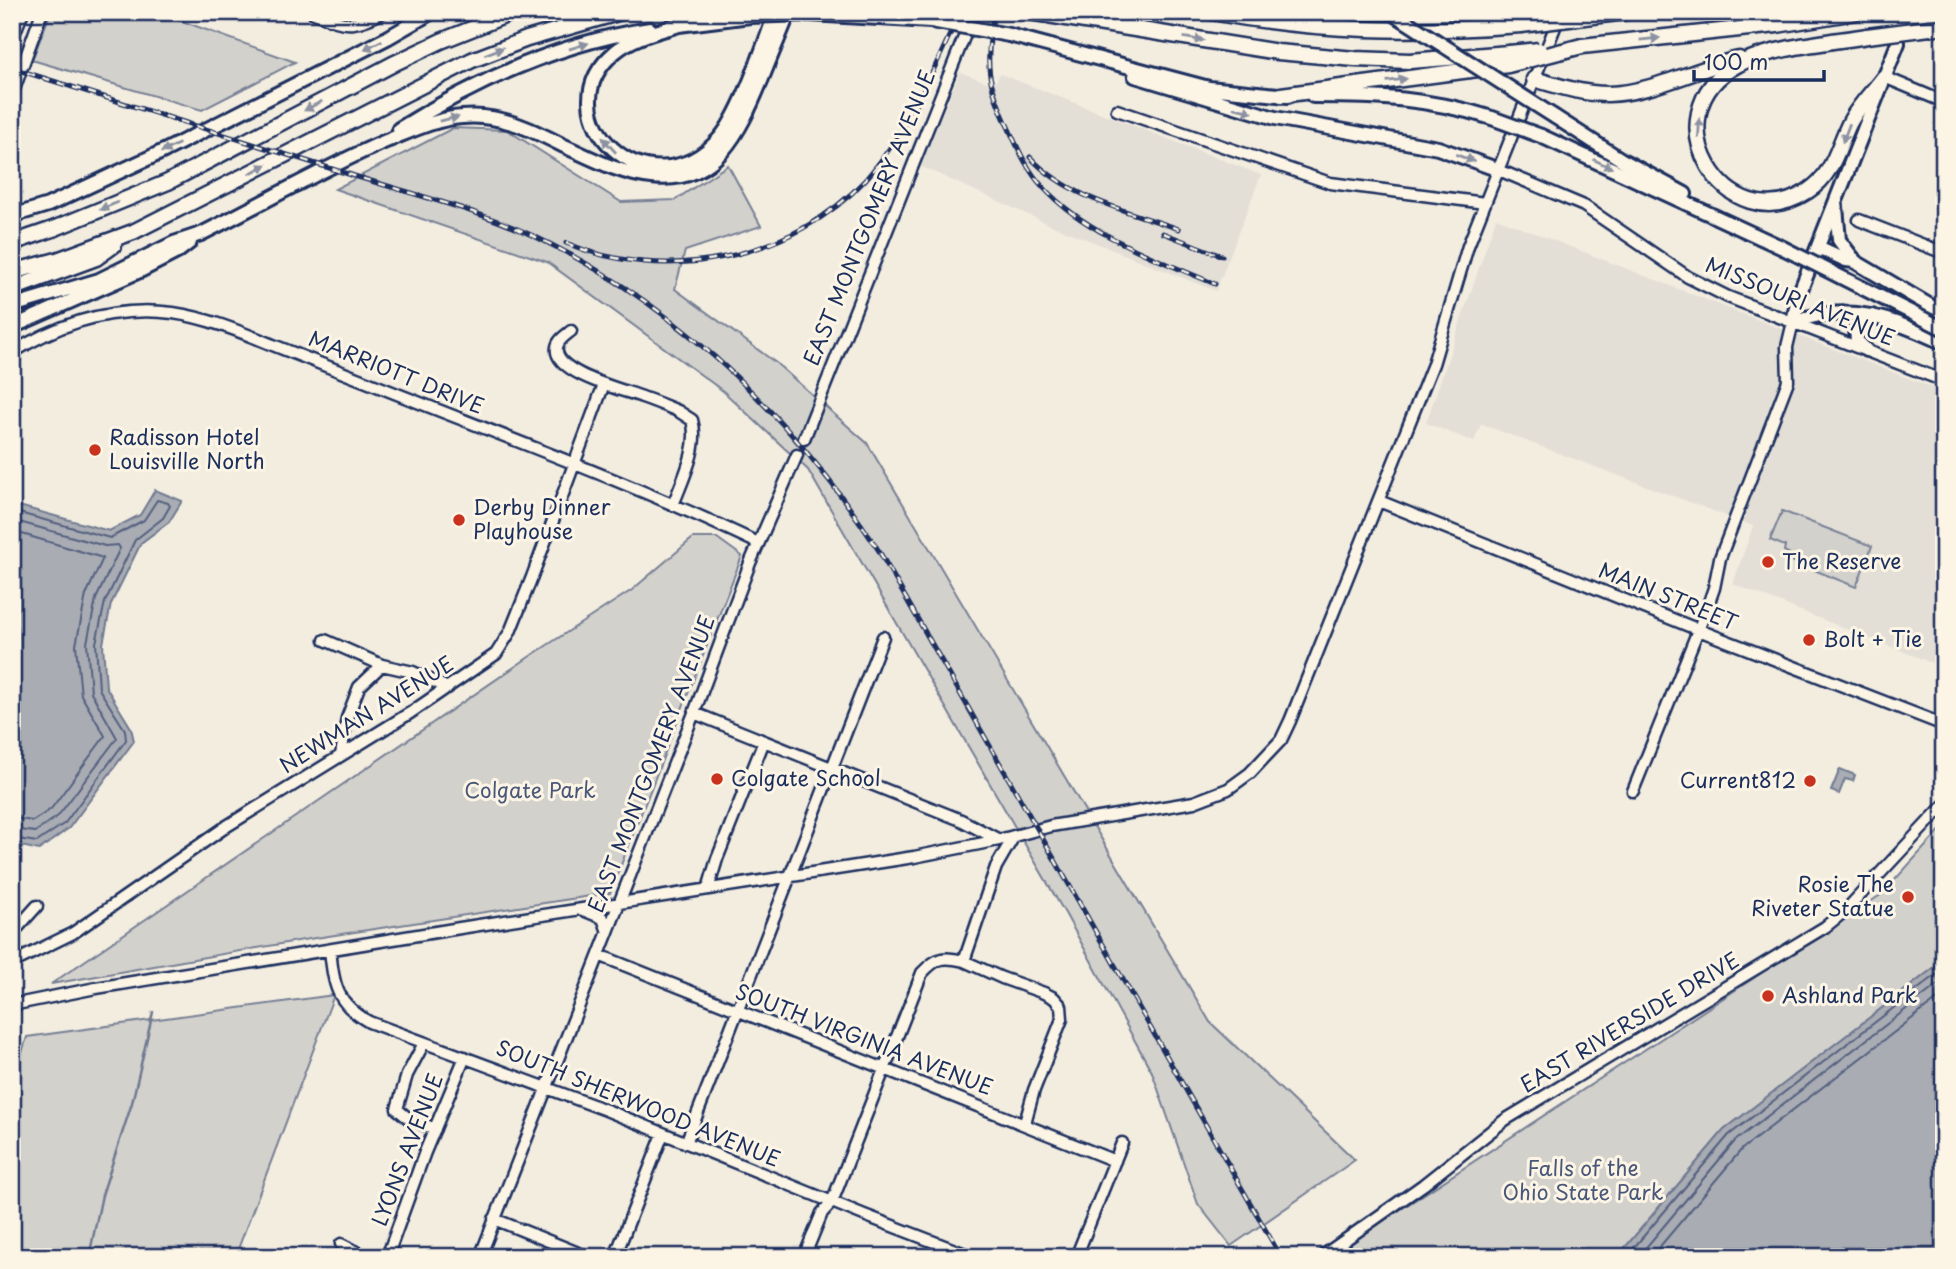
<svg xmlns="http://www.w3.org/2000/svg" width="1956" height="1269" font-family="'Playpen Sans',sans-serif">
  <rect width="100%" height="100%" fill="#f3ede0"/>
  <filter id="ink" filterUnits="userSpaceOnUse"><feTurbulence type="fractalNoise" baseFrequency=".0143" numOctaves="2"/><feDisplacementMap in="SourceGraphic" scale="14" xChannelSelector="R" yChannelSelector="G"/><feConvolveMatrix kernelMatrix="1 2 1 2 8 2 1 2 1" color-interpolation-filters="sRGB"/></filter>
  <g filter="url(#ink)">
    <path fill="#e3dfd6" d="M960 72 994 85 1000 74 1261 175 1216 291 1053 226 920 166Z
      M1496 218 1944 392V630L1932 663 1733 584 1753 526 1481 424 1474 442 1426 423Z"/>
    <path fill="#d3d1cc" stroke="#778095" stroke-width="2" d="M51 12H157L295 62 202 110 32 60Z
      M453 128 507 130 621 202 675 200 728 165 761 226 685 251 675 289 776 363 867 443 1210 1022 1355 1160 1231 1246 1198 1204 1152 1072 1066 915 808 470 723 391 547 262 335 189Z
      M1782 511 1872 546 1856 587 1792 561V555L1784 551 1785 546 1770 540Z
      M693 538H717L742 556 610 893 309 939 51 984 529 657 632 590Z
      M1944 826V960L1724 1130 1617 1257H1328L1882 894Z
      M334 995 235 1257H12V1084L27 1037Z"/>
    <path fill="#a9acb3" stroke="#707a91" stroke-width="2" d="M155 490 182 501 169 522 141 543 111 604 103 644 106 687 131 728 134 741 69 828 39 850 12 844V504L109 531 140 515Z
      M1840 769 1855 775 1853 781 1845 779 1839 794 1831 791Z
      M1944 960V1257H1617L1724 1130Z"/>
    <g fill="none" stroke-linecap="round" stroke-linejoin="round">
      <path stroke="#546180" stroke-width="2" d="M12 511 110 538 144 520 157 500 168 503 170 506 163 518 135 540 105 602 96 643 99 689 125 730 126 740 65 823 37 842 12 838
        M12 520 105 546 118 545 120 548 96 599 87 643 91 692 117 738 58 816 35 832 12 829
        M12 531 103 558 86 595 76 645 81 695 105 736 51 809 33 821 12 818
        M1626 1257 1729 1135 1944 969
        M1638 1257 1735 1141 1944 980
        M1651 1257 1742 1149 1944 994"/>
      <path stroke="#707a91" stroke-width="2.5" d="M89 1257 102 1195 132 1103 153 1012"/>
      <path stroke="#c8c7c6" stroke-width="12" stroke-dasharray="12 6" stroke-linecap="butt" d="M1899 39 1905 12"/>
      <g stroke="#1b2f5e" stroke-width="15">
        <path id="minor" d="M312 12C345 25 350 29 383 12
          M12 39 23 12
          M1884 77 1944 102
          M12 95 42 12
          M1117 110 1330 183 1485 203
          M1499 170 1584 206 1688 277 1728 297 1944 381
          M1859 220 1944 253
          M571 331C566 335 558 340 557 347 552 373 624 390 642 397 654 401 666 406 678 411L692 420C700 446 683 479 673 505
          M12 353C61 322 115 306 173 313 208 318 241 332 273 345 309 359 346 374 382 388 508 438 636 485 758 543
          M804 439 974 12
          M1379 501 1709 634 1944 725
          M325 640 382 665 413 672 448 688
          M694 713 961 820 999 840
          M341 755 347 718 359 687 382 665
          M1633 791 1707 608 1714 588 1720 558 1788 381 1787 347 1793 322
          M708 889 717 859 764 741
          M583 910 603 918 608 932
          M12 934 37 906
          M330 950C334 986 336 1003 369 1022L606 1110 864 1215 973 1257
          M599 955 1115 1161
          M964 961 1002 978 1044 993 1054 998 1061 1006 1062 1019 1034 1090 1025 1123
          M12 963 73 933 227 826 410 713 496 654 510 632 532 577 604 384
          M12 1005 96 988 460 928 914 857 999 840 1051 826 1194 802 1228 789 1250 773 1281 740 1290 721 1433 364 1468 246 1561 12
          M424 1043 407 1075 397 1109 408 1118 435 1129
          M686 1143 883 637
          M494 1219 588 1257
          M341 1244 367 1257
          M387 1257 425 1152 465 1057
          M480 1257 694 713 750 563 797 455
          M615 1257 663 1134
          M804 1257 822 1213 832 1202 922 973C937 957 943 956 964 961L996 867 1014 836
          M1076 1257 1122 1143
          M1321 1257 1423 1185 1505 1120 1825 927 1846 910 1944 805"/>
      </g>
      <g stroke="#1b2f5e" stroke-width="18">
        <path id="major" d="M810 14 931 21
          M679 25C657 32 632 37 615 52 541 114 648 218 719 139 742 113 763 46 776 12
          M671 26 750 16
          M1009 35 1209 88 1288 96
          M1135 76 1275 118 1438 148 1499 170
          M1313 96C1378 96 1429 98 1492 118
          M1555 117 1622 160 1685 194
          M399 129C474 82 562 42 650 29
          M1541 136 1783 248
          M1836 207 1839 240 1854 260
          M12 216 48 205 164 151 387 38 432 12
          M1818 247 1846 260 1854 261 1944 314
          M12 306 99 280 174 243 201 234C263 203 323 168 386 141 411 131 435 119 462 117 498 113 531 129 562 145 591 158 620 174 652 177 716 185 740 131 761 81 770 58 780 35 789 12
          M1793 322 1798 297 1898 43
          M1793 322C1851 302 1891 319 1944 343
          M12 327 142 270 177 252 190 242
          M1866 350 1857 341 1856 329 1864 319 1872 316"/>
      </g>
      <g stroke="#1b2f5e" stroke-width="19">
        <path id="highway" d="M1029 12 1278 52 1355 59 1410 61 1509 53
          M1211 12C1319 32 1413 33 1521 25
          M1593 16 1626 12
          M1930 28 1944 27
          M1867 36C1830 42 1767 48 1737 65 1648 113 1726 245 1808 191 1833 175 1837 149 1849 124 1857 107 1873 92 1884 77
          M1582 46 1777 25 1856 12
          M1534 79C1558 86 1583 94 1608 94 1653 93 1696 68 1739 59
          M1281 95 1508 65
          M12 243 53 229 168 182 395 63 441 41 514 12
          M12 272 57 260 133 232 472 60 527 39 621 12
          M12 289 96 258 114 245"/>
      </g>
      <use href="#minor" stroke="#fcf5e5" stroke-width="10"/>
      <use href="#major" stroke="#fcf5e5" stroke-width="12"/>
      <use href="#highway" stroke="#fcf5e5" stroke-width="14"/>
      <g stroke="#1b2f5e" stroke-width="5">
        <path id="rail" d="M994 12C984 66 987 82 1010 131 1019 151 1028 171 1043 187 1084 233 1159 260 1215 284
          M12 68C123 103 234 138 345 173 414 195 486 211 550 244 687 313 797 424 879 551L1281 1257
          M1030 157C1068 198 1128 211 1179 229
          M1163 233 1222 256
          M566 243C665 285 793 259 866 179 908 131 934 70 960 12"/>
      </g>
      <use href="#rail" stroke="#fcf5e5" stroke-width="2.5" stroke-dasharray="8" stroke-linecap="butt"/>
      <g stroke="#1b2f5e" stroke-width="18" stroke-linecap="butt">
        <path id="major-bridge" d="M1391 12 1555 117
          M750 16 810 14
          M931 21 1009 35
          M1492 118 1541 136
          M1783 248 1944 329"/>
      </g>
      <g stroke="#1b2f5e" stroke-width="19" stroke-linecap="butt">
        <path id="highway-bridge" d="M1521 25 1593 16
          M1867 36 1930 28
          M1509 53 1539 50
          M1508 65 1582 46"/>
      </g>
      <use href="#major-bridge" stroke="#fcf5e5" stroke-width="12"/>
      <use href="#highway-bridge" stroke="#fcf5e5" stroke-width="14"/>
    </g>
    <defs><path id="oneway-solid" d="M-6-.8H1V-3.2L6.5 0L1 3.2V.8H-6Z" transform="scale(1.75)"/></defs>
    <g fill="#8c92a2">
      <use href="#oneway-solid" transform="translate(1194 39) rotate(9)"/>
      <use href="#oneway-solid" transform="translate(1650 39) rotate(-6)"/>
      <use href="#oneway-solid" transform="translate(373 45) rotate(153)"/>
      <use href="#oneway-solid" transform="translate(579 46) rotate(-17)"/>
      <use href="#oneway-solid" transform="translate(494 51) rotate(-21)"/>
      <use href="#oneway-solid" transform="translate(1397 80) rotate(-7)"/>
      <use href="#oneway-solid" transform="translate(313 106) rotate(152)"/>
      <use href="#oneway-solid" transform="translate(1243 110) rotate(15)"/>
      <use href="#oneway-solid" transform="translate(449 119) rotate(-12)"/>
      <use href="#oneway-solid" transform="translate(1699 128) rotate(-87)"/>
      <use href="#oneway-solid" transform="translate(1846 133) rotate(111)"/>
      <use href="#oneway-solid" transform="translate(609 145) rotate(-132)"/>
      <use href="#oneway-solid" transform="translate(170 148) rotate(154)"/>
      <use href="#oneway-solid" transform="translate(1465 158) rotate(21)"/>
      <use href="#oneway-solid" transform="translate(1603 164) rotate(25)"/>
      <use href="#oneway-solid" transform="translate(258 169) rotate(-28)"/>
      <use href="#oneway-solid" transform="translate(109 206) rotate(158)"/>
    </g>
  </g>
  <g fill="#c8321e" stroke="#fcf5e5" stroke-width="2.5">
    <circle cx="95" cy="450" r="7"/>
    <circle cx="459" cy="520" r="7"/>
    <circle cx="1768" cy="562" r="7"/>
    <circle cx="1809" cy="640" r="7"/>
    <circle cx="717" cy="779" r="7"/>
    <circle cx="1810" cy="781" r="7"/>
    <circle cx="1908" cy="897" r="7"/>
    <circle cx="1768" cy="996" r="7"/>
  </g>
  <g text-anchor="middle" stroke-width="6" stroke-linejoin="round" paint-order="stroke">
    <g font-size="21" fill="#1b2f5e" stroke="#fcf5e5">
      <text transform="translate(870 218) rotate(-68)" y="7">EAST MONTGOMERY AVENUE</text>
      <text transform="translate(1800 302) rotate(22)" y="7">MISSOURI AVENUE</text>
      <text transform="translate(396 373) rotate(22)" y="7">MARRIOTT DRIVE</text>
      <text transform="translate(1668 597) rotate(22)" y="7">MAIN STREET</text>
      <text transform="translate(367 715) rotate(-32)" y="7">NEWMAN AVENUE</text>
      <text transform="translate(652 764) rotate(-69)" y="7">EAST MONTGOMERY AVENUE</text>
      <text transform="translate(1630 1023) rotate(-31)" y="7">EAST RIVERSIDE DRIVE</text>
      <text transform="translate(864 1040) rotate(21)" y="7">SOUTH VIRGINIA AVENUE</text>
      <text transform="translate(638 1104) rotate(22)" y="7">SOUTH SHERWOOD AVENUE</text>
      <text transform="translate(408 1150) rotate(-69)" y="7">LYONS AVENUE</text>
    </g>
    <g font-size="21" fill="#1b2f5e" stroke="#fcf5e5" text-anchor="start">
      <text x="109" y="445">Radisson Hotel<tspan x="109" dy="24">Louisville North</tspan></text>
      <text x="473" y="515">Derby Dinner<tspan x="473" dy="24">Playhouse</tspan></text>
      <text x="1782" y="569">The Reserve</text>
      <text x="1823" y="647">Bolt + Tie</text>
      <text x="731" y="786">Colgate School</text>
      <text x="1796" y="788" text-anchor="end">Current812</text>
      <text x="1894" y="892" text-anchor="end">Rosie The<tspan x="1894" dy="24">Riveter Statue</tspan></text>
      <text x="1782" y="1003">Ashland Park</text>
    </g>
    <g font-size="21" fill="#49587a" stroke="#fcf5e5">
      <text x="530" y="798">Colgate Park</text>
      <text x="1583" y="1176">Falls of the<tspan x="1583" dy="24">Ohio State Park</tspan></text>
    </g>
  </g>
  <rect width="1956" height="1269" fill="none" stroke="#fcf5e5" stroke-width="42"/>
  <rect x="21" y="21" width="1914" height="1227" fill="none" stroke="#1b2f5e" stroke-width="2.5" filter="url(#ink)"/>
  <path d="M1694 70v10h130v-10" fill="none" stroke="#1b2f5e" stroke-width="3.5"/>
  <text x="1704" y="70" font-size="21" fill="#1b2f5e" stroke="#fcf5e5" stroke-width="5" paint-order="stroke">100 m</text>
</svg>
